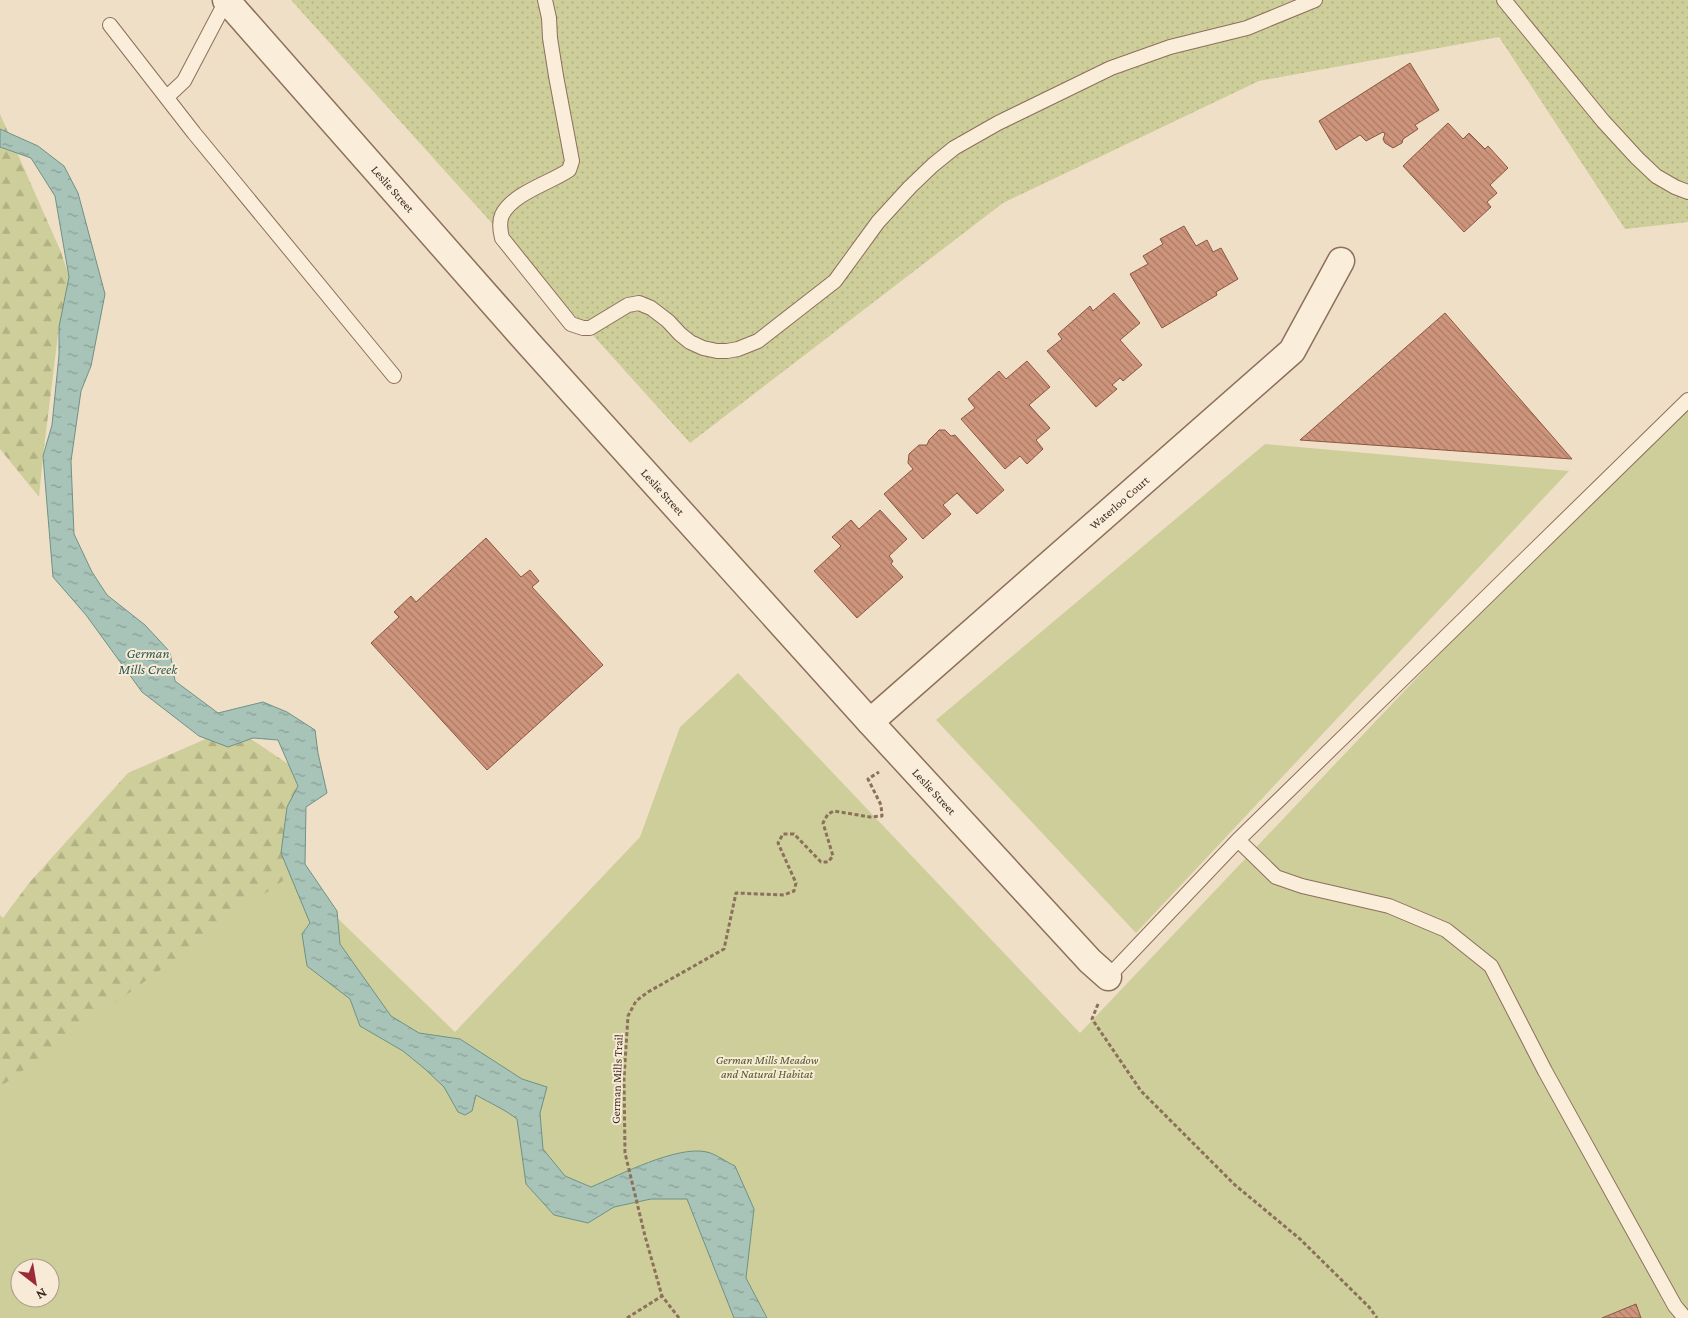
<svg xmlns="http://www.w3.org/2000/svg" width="1688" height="1318" font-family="'Crimson Pro',serif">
  <defs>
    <pattern id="grass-dots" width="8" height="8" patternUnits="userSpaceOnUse" patternTransform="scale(1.25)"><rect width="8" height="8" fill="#cece9a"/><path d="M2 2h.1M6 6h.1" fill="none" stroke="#b2b184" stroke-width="1.8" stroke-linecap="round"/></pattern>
    <pattern id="forest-firs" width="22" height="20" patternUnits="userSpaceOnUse" patternTransform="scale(1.25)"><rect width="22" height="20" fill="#cece9a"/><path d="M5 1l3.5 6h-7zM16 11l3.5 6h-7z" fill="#b2b184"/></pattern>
    <pattern id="water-ripples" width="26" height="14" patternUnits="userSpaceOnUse" patternTransform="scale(1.25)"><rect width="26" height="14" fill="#a8c3b8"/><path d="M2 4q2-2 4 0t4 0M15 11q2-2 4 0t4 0" fill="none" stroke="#8a9f95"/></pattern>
    <pattern id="building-back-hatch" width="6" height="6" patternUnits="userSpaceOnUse" patternTransform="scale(1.25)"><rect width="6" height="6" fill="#ce957c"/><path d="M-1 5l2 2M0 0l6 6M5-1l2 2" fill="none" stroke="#a87a65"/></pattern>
  </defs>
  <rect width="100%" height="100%" fill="#f0dfc7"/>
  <path fill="url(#grass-dots)" d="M291 0H1688V222L1625 229 1499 37 1259 81 1003 203 690 443Z"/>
  <path fill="url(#forest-firs)" fill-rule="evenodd" d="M0 114 61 252 69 277 59 327 43 456 39 497 0 449Z
    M233 727 303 774 292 874 449 1158 0 1318V915L3 918 29 883 128 773ZM20 1268H50V1298H20Z"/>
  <path fill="#cece9a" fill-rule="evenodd" d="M1688 392V1318H0V1087L292 874 455 1032 640 837 680 727 738 673 1080 1033ZM20 1268H50V1298H20Z
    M1265 444 1569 471 1136 933 936 720Z"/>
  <path fill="url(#water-ripples)" stroke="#6e9285" d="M0 129 38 146 64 166 78 193 105 294 91 366 81 391 71 461 74 534 92 572 107 595 145 625 170 652 175 681 218 713 263 702 287 712 315 730 318 753 327 793 306 807 305 864 337 911 340 944 391 1016 419 1033 460 1039 522 1079 547 1087 540 1113 543 1149 565 1176 591 1187C620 1175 677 1145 707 1152 716 1154 726 1162 735 1166L754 1209 746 1278 767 1318H734L687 1199H651L614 1207 588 1223 554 1215 526 1184 517 1119C504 1109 490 1103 476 1095L472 1111 465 1115 458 1112 444 1087 425 1069 403 1051 360 1026 350 999 307 966 302 934 310 923 281 853 287 807 298 786 278 740 253 738 228 747 199 736 142 692 86 615 53 577 43 456 52 425 59 355V327L69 277 55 196 31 158 0 147Z"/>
  <path fill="url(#building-back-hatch)" stroke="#8c5640" d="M1410 63 1439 110 1415 125 1418 129 1403 139 1402 143 1393 148 1385 143 1383 139 1385 134 1383 132 1366 141 1360 135 1336 150 1319 121Z
    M1448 123 1463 139 1469 133 1485 149 1488 146 1508 168 1490 185 1497 193 1487 202 1491 207 1464 232 1403 166Z
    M1184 226 1196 246 1207 240 1213 252 1221 248 1238 279 1216 292 1217 295 1162 328 1130 274 1148 264 1143 256 1163 244 1160 239Z
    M1114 293 1140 323 1120 340 1142 365 1123 381 1120 378 1112 385 1117 389 1096 407 1047 351 1062 339 1058 334 1090 306 1093 311Z
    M1445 313 1572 459 1300 440Z
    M1027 361 1050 387 1029 405 1050 428 1036 440 1043 449 1027 464 1020 456 1005 469 961 419 975 408 968 399 999 371 1006 379Z
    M939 430H945L951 436 955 435 1004 490 977 514 957 493 943 505 951 514 923 539 884 494 913 469 908 463 909 454 919 445H927L929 440Z
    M880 510 907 539 889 556 893 561 891 564 903 577 857 618 814 571 841 546 832 537 851 520 859 529Z
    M486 538 521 577 530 570 539 581 532 587 603 665 487 770 371 643 399 617 394 612 411 596 416 602Z
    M1636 1304 1641 1318H1602Z"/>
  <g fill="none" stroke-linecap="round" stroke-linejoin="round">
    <g stroke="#8c705b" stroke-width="16">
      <path id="service" d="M545 0 549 18 550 38 556 76 572 161 569 170C550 183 513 193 502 215 499 222 500 230 502 238L571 324 583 328H590L628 305 639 303 651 308 668 321 680 334 690 342 703 348 717 351H727L738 349 758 341 835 281 878 222 910 187 933 165 954 148 998 123 1111 68 1170 47 1247 28 1315 0
        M1504 0 1603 121 1637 158 1656 176 1675 187 1688 192
        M110 25 194 133 394 376
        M167 97 184 81 226 1
        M1238 840 1276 877 1302 886 1389 906 1446 930 1491 966 1545 1071 1675 1306 1685 1318
        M1108 977 1238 840 1688 400"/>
    </g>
    <g stroke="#8c705b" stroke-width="29">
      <g id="minor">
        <path id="s1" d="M226 0 530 345 870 722 1090 961 1108 977"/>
        <path id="s2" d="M870 722 1292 351 1341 261"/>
      </g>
    </g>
    <path stroke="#8c705b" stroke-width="3" stroke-dasharray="4 2.5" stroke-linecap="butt" d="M1098 1004 1092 1019 1141 1091 1235 1185 1300 1239 1369 1307 1377 1318
      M627 1318 662 1296
      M679 1318 662 1296 645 1236 625 1153 624 1078 628 1016 636 1001 648 992 724 949 736 893 784 895 794 891 796 883 778 843 783 834H794L821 862H828L833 856 823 823 828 814 834 811 870 817 882 816 881 805 868 779 879 772"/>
    <use href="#service" stroke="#faedda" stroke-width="14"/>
    <use href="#minor" stroke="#faedda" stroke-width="26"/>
  </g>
  <g text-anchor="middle" stroke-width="4" stroke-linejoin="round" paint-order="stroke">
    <g font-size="12" fill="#3c2a1f" stroke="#f7ead6">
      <text dy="4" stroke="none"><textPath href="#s1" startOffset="252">Leslie Street</textPath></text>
      <text dy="4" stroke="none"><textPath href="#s1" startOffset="658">Leslie Street</textPath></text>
      <text dy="4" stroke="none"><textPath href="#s2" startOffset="332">Waterloo Court</textPath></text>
      <text dy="4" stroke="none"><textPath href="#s1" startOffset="1062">Leslie Street</textPath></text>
      <text transform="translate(617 1079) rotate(-88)" y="4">German Mills Trail</text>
    </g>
    <g font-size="12" font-style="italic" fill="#515925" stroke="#f7ead6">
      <text x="767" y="1064">German Mills Meadow<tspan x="767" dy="14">and Natural Habitat</tspan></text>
    </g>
    <g font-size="14" font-style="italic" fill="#2e5c54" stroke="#f7ead6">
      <text x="148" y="658">German<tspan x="148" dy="16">Mills Creek</tspan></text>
    </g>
  </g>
  <g transform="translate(35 1283) rotate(149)"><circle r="24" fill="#f7ead6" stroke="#ac9d8d"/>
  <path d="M0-4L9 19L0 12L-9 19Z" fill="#9c2a37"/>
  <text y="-8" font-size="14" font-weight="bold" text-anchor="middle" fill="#3c2a1f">N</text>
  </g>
</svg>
